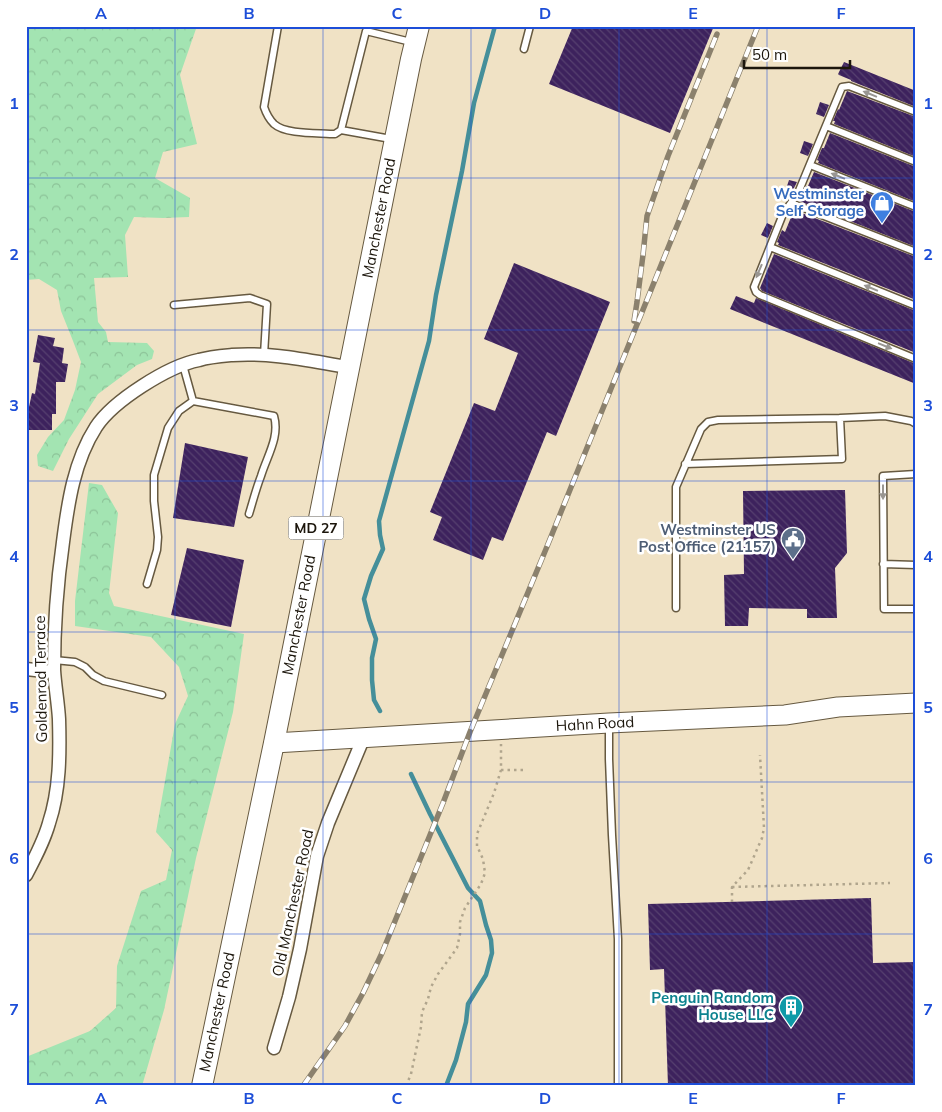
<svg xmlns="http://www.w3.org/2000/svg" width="942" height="1112" font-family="Mulish,sans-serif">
  <defs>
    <pattern id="forest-crowns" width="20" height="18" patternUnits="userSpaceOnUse" patternTransform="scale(1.25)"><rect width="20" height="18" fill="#a3e4b2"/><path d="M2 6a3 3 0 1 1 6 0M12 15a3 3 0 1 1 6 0" fill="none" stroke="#8cc398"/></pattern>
    <pattern id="building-back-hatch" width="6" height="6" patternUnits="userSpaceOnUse" patternTransform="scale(1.25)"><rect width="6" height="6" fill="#3d225d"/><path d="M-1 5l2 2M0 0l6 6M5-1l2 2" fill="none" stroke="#56406f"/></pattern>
  </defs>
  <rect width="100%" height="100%" fill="#f0e2c5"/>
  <path fill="url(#forest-crowns)" d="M26 26H197L180 75 197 144 163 152 155 178 190 198 189 217 163 218 134 217 125 235 128 277 94 278 98 322 106 332 108 342 147 343 154 351 152 359 137 365 98 394 69 439 53 471 38 466 37 455 48 437 64 420 75 390 81 362 73 341 61 311 57 290 39 279 26 280Z
    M89 483 102 485 118 513 109 593 114 606 244 634 233 712 196 858 164 1010 142 1086H26V1057L90 1031 116 1008 117 966 141 891 166 880 172 850 156 832 175 724 188 696 179 667 151 637 75 626V601Z"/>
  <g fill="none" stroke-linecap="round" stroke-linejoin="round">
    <path stroke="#458f9a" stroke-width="4.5" d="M380 711 374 700 372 680V658L376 639 369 619 364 599 371 576 383 549 380 535 379 521 429 341 436 295 462 171 474 103 495 26
      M411 774 430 814 468 888 480 901 486 925 491 940 492 953 486 975 468 1004 466 1022 456 1060 446 1086"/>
  </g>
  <path fill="url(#building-back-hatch)" d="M573 26H714L670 133 549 84Z
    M844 62 916 91V107L851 81V80L839 75 838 74Z
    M847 91 916 117V157L834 124 835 121H833L838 109 839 110Z
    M820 102 829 105 824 117 816 114Z
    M830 133 916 167V202L818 163 819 161 817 160 822 148H824Z
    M804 141 813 144 808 156 800 153Z
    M814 172 916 212V247L799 201 806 186H808Z
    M789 180 797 182 791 194 785 192Z
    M794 210 916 257V300L778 245 779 243 777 242 782 230 785 232Z
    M767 223 773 226 768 238 761 235Z
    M774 254 916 311V353L762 291 760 288Z
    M514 263 610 302 556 436 547 432 503 541 492 537 483 560 433 540 442 517 430 512 474 403 495 411 518 353 484 339Z
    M736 296 754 303 756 298 916 364V384L730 309Z
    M38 335 55 338 53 346 64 348 62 363 68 364 65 382H56V414H52V430H26V407H29L32 393 35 394 40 363 33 362Z
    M185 443 248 457 234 527 173 518Z
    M845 490 847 553 835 568 837 618H807V609L749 608 748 626H725L724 575 744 574 743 491Z
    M187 548 244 560 231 627 171 615Z
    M871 898 873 963 916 962V1086H668L664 969 650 970 648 904Z"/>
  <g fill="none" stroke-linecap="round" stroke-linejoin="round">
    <g stroke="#665940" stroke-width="9">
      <path id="lane" d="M278 26 264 107C266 113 269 119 274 124 285 134 315 133 330 134H335L341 130
        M524 49 530 26
        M916 112 849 86 842 87 798 193 783 214 754 287 756 292 760 295 916 359
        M826 126 916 162
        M391 139 341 130 366 31 411 42
        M810 165 916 207
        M791 203 916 252
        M770 247 916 306
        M174 305 250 298 267 304 264 355
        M183 365 193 401 274 416C280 437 267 456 261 476 256 489 253 501 249 514
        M685 464 842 459 840 418
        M916 474 883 476 884 609H916
        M883 564 916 565
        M147 584 157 550 158 537 154 501V475L168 428 179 411 193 401
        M676 608V487L701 429 708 422 718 420 840 418 885 416 911 421 916 424
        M54 660 75 662 85 667 93 675 104 681 162 695
        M609 724V759L612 835 618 939V1086"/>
    </g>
    <g stroke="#665940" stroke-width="15">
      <path id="street" d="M26 669 54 672
        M26 875C35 858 44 841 49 823 60 790 60 753 59 719 58 702 55 686 54 670 54 627 57 584 63 542 68 503 74 461 96 427 113 401 168 366 199 360 209 357 221 356 232 355 271 352 310 361 348 367
        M274 1048 289 997 300 949 317 856 328 823 363 739"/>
    </g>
    <g stroke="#665940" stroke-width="21">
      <path id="secondary" d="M274 743 609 723 785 715 838 707 916 703"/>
    </g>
    <g stroke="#665940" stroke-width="22">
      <path id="primary" d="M202 1086 274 743 411 59 419 26"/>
    </g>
    <path stroke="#b0a58d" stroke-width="2.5" stroke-dasharray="2.5 4" stroke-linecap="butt" d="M501 770H526
      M732 887 890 883
      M732 902V887L748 870 762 838 764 828 760 755
      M406 1086 411 1074 421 1027 422 1012 428 999 431 987 438 974 457 948 460 934V922L465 908 481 884 485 873 483 859 477 846V834L494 793 501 770V744"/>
    <use href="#lane" stroke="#fff" stroke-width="6"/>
    <use href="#street" stroke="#fff" stroke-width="12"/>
    <use href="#secondary" stroke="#fff" stroke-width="19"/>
    <use href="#primary" stroke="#fff" stroke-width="20"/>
    <g stroke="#8b816d" stroke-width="5.5">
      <path id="rail" d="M634 321 637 302 643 255 647 216 668 156 717 34
        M303 1086 345 1026 363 993 382 953 443 803 470 732 546 549 758 26"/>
    </g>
    <use href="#rail" stroke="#fff" stroke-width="4" stroke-dasharray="11" stroke-linecap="butt"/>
  </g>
  <defs><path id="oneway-solid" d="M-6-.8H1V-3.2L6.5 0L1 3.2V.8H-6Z" transform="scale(1.25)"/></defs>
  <g fill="#999692">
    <use href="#oneway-solid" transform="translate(870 94) rotate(-158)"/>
    <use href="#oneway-solid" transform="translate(838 176) rotate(-158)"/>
    <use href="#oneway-solid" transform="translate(759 271) rotate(113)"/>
    <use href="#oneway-solid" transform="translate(871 288) rotate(-158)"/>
    <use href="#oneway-solid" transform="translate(885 346) rotate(22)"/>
    <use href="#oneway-solid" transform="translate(883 492) rotate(90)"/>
  </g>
  <path fill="none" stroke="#1d4ed8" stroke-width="1" stroke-opacity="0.55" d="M175 26V1086M323 26V1086M471 26V1086M619 26V1086M767 26V1086M26 178H916M26 330H916M26 481H916M26 632H916M26 782H916M26 934H916"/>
  <defs>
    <g id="shop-pin" transform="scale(1.25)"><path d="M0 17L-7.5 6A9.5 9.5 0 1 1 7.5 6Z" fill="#3f7fe0" stroke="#fff"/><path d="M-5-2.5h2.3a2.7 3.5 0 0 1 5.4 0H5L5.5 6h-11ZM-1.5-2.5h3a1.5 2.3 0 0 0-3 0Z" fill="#fff"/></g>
    <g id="civic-pin" transform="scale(1.25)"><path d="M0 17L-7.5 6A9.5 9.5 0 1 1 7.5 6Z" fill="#5c6f8a" stroke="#fff"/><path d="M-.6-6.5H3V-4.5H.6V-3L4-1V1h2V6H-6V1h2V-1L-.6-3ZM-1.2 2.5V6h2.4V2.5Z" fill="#fff"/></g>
    <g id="building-pin" transform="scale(1.25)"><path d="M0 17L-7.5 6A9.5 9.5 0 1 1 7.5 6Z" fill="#0f9aa8" stroke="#fff"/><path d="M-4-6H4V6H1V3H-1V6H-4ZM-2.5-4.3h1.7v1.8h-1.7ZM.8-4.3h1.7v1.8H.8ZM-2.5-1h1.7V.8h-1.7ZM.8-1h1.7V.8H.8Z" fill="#fff"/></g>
  </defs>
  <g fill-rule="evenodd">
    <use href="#shop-pin" x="882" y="203"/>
    <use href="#civic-pin" x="793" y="539"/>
    <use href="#building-pin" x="791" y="1007"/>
  </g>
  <g text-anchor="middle" stroke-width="5" stroke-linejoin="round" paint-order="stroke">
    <rect fill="#fff" stroke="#605c55" stroke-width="1" x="288.5" y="516.5" width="55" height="23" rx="4"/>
    <g font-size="14" font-weight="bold" fill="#1c160c">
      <text x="316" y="533">MD 27</text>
    </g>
    <g font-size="15" font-weight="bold" fill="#366cbe" stroke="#fff" text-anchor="end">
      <text x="864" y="199">Westminster<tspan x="864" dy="17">Self Storage</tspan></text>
    </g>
    <g font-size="15" fill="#1c160c" stroke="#fff">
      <text transform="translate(379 218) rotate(-79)" y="5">Manchester Road</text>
      <text transform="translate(299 615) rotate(-79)" y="5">Manchester Road</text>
      <text transform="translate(41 679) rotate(-91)" y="5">Goldenrod Terrace</text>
      <text transform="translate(595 724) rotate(-3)" y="5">Hahn Road</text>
      <text transform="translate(293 903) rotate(-78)" y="5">Old Manchester Road</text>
      <text transform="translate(217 1012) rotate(-78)" y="5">Manchester Road</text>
    </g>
    <g font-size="15" font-weight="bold" fill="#4e5e75" stroke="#fff" text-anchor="end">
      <text x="776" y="535">Westminster US<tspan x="776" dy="17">Post Office (21157)</tspan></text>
    </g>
    <g font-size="15" font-weight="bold" fill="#0d838f" stroke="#fff" text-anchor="end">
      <text x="774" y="1003">Penguin Random<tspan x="774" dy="17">House LLC</tspan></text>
    </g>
  </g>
  <rect width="942" height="1112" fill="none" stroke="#ffffff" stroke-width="55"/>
  <path d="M744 60v8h106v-8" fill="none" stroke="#1c160c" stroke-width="2.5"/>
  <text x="752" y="60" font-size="15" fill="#1c160c" stroke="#ffffff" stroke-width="4" paint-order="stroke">50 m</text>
  <rect x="28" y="28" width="886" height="1056" fill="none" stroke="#1d4ed8" stroke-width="2"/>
  <g font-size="16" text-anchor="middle" font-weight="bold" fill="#1d4ed8">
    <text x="101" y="19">A</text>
    <text x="249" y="19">B</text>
    <text x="397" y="19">C</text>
    <text x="545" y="19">D</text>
    <text x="693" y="19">E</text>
    <text x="841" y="19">F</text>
    <text x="14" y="109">1</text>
    <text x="928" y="109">1</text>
    <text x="14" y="260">2</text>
    <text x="928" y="260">2</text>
    <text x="14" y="411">3</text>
    <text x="928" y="411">3</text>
    <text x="14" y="562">4</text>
    <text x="928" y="562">4</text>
    <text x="14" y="713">5</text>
    <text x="928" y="713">5</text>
    <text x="14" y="864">6</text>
    <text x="928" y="864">6</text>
    <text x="14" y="1015">7</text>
    <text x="928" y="1015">7</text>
    <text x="101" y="1104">A</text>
    <text x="249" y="1104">B</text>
    <text x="397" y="1104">C</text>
    <text x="545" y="1104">D</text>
    <text x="693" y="1104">E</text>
    <text x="841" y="1104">F</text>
  </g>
</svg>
